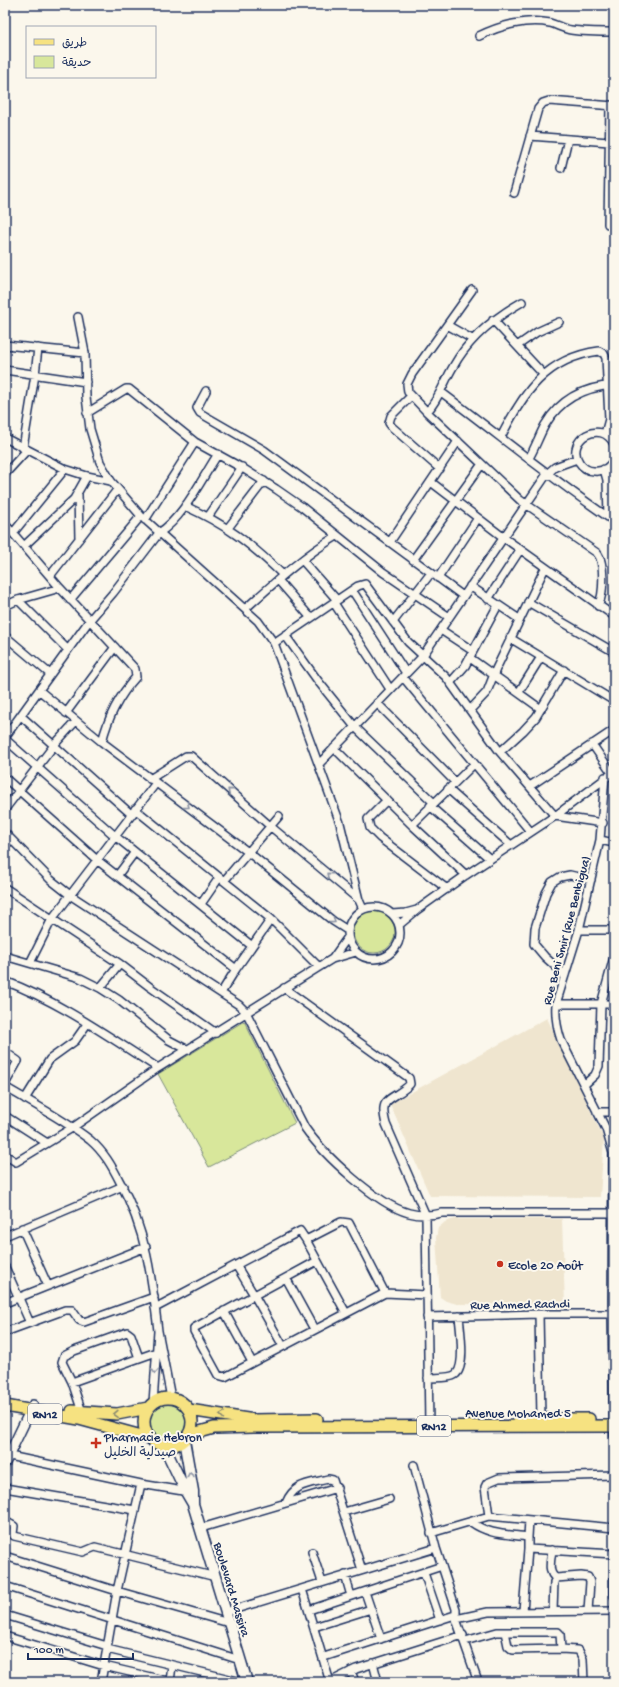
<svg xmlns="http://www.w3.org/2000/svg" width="619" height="1687" font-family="'Gochi Hand','Playpen Sans Arabic',sans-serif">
  <rect width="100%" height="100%" fill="#fbf7ec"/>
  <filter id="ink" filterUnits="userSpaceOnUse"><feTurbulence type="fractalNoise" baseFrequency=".025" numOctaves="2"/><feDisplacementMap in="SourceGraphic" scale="8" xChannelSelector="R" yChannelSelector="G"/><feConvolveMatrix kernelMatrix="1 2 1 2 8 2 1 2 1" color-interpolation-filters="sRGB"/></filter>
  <g filter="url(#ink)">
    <path fill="#efe5cf" d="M547 1018 604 1139 600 1197 430 1196 390 1104Z
      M455 1219H562L565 1305 457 1304 446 1301 440 1297 436 1238 438 1228 445 1222Z"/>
    <path fill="#d8e79b" stroke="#7a8b7c" d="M353 932a21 21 0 1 1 42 0a21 21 0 1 1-42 0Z
      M244 1021 295 1123 209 1167 158 1074Z
      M148 1422a19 19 0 1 1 38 0a19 19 0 1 1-38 0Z"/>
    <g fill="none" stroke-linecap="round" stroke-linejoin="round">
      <g stroke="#1b2f5e" stroke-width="10">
        <path id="minor" d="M479 36C499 26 527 18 550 23 557 25 564 29 571 30 585 32 600 32 614 32
          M530 136 609 142
          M561 168 568 139
          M514 193 538 109 543 103 549 101 614 106
          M608 224 610 105
          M472 290 412 374 407 384 408 392 427 412 520 500 597 553C605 562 604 595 598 606
          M78 317 85 353 86 397 90 429 100 462 111 481 141 516 258 621 274 643 340 823 359 900 363 909
          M493 320 544 375
          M447 325 472 339
          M5 345 85 353
          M517 346 537 332 559 322
          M5 370 86 382
          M206 391 197 408 200 413 264 450 463 596
          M441 392C499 435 554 481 614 521
          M411 396 391 416 389 423 392 427 440 469
          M427 412C439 399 444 382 453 367 469 338 494 318 522 302
          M87 413 126 389H129L195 442 244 469 276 489 302 507 383 572 449 617
          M501 437C523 393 546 358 599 351L604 354 606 358 609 419 605 434
          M5 438 65 469 87 476 111 481
          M614 444C601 418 565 440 579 462 582 467 588 471 594 471 603 472 610 467 614 459
          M23 448 35 375 38 348
          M529 458C535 448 539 436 545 425 560 399 585 387 614 385
          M604 469 607 480 608 517
          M5 474 27 450
          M431 482 503 537 614 616
          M78 494 79 539
          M185 506C227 525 250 543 283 575
          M208 517 242 467
          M145 520 195 442
          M5 524 60 588 135 669 136 677C118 697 108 717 102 742
          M228 528 264 481
          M13 533 65 469
          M390 542 458 441
          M24 546 74 499 87 476
          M302 560 337 600
          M413 560 482 464
          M50 576 117 490
          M438 578 478 518
          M278 580 311 618
          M470 586 519 619
          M352 590 406 673
          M488 599 520 550
          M18 600 68 650
          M70 600 141 516
          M528 602 614 652
          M334 603 390 689
          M5 606 18 600 60 588
          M245 609C274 583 303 556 337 536
          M393 622 431 573
          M441 630 473 651
          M285 635 318 681 355 727 434 803
          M5 636 50 674
          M510 638 614 701
          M274 643 358 586 365 584 408 642 446 677 500 752 555 816 603 823
          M470 658 541 709
          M403 677 530 831
          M450 683 465 666 498 605
          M40 691 102 742 248 852 333 921 347 930
          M519 692 541 657
          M377 703 455 782
          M470 710 487 692 496 669 545 568
          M66 713 115 647
          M21 716 131 814
          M5 737 89 621 113 593 159 533C184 517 202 478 218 454
          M5 739 115 836 252 946
          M592 744 612 773
          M334 748 412 825 466 875
          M500 752 523 731 536 717 564 670
          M319 764 422 657 547 474 555 467 577 459
          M605 777 600 840 579 930 556 1004C555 1017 557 1028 561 1040L606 1129 613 1153 612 1314 614 1436
          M5 778 97 860 236 969
          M150 779 186 756H191L270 826 359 900
          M530 786 614 730
          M448 789 511 845
          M387 800 368 819 370 828 380 838 447 889
          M430 806 490 859
          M5 809 55 744 76 721
          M135 809 271 919 319 967
          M412 825 474 764
          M5 833 51 880 70 895 239 1005 246 1012 305 1128C324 1155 376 1204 409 1213 421 1216 430 1216 442 1213H614
          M600 840 614 843
          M117 876 135 852
          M224 881 279 816
          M5 888 120 964 150 987 216 1033
          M201 904 219 878
          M348 933a26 26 0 1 1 52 0a26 26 0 1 1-52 0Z
          M417 910 466 875 555 816 614 772
          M392 914 406 913 417 910 399 925
          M579 930H614
          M5 956 80 978 100 988 119 1000 169 1040 188 1050
          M333 958 348 937
          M30 963 52 919 156 783
          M565 975 545 957 534 944 535 928 546 893 552 882 560 877 570 875 591 880
          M5 981C60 1002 109 1037 158 1068
          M100 988 120 964
          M284 988 409 1078 410 1084 407 1087C389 1102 379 1097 386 1124L426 1216 429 1426
          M221 993 236 969 271 919
          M556 1004H614
          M5 1052 18 1061 5 1084
          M584 1085 595 1075 599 1066 601 1004 614 957
          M5 1087C32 1103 66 1121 90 1140 104 1152 112 1166 120 1182 146 1230 152 1278 158 1331
          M25 1099 50 1059 75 1041 87 1024
          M597 1112H614
          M5 1116 47 1143
          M5 1155 16 1162 72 1128 158 1068 319 967 332 959 356 952
          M22 1228 48 1286
          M5 1236 123 1186
          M306 1240 341 1222 349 1223 385 1293 427 1295
          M317 1261 194 1328V1331L218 1375 225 1377 385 1293
          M236 1265 254 1295 283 1346
          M5 1267 30 1323
          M286 1278 314 1329
          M5 1303 146 1247
          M155 1308 300 1231 306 1240 346 1313
          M224 1311 252 1362
          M539 1314 541 1418
          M427 1317 539 1314H614
          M5 1332 65 1310H72L79 1320 84 1322 154 1297
          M428 1378C436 1377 450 1379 456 1374 466 1365 460 1329 459 1316
          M72 1382 159 1351
          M153 1403 158 1331 171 1398
          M83 1415 72 1382 62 1362 64 1356 74 1351 127 1332 131 1335 139 1358
          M5 1455 141 1484 189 1492
          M414 1465 436 1548 456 1609V1619L478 1682
          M141 1484 117 1591 229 1623
          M5 1488 135 1510
          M286 1503C294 1483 309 1484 328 1479L333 1480 362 1570
          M344 1512 389 1499
          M489 1516 485 1487 487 1483 499 1478 614 1475
          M5 1521 14 1526 13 1534 14 1536 83 1552 95 1547 216 1577
          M471 1522C489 1535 506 1534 528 1537V1549L614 1554
          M201 1528 337 1488
          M431 1533 489 1516 614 1528
          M528 1537 529 1520
          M552 1550C551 1559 547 1573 556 1578
          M312 1552 322 1582
          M614 1552V1596
          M5 1556 117 1591 101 1682
          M424 1573 440 1620
          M345 1575 351 1596
          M5 1586 240 1660
          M302 1589 330 1682
          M365 1592 381 1639
          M309 1610 442 1566
          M523 1611 528 1549
          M553 1611 554 1582 556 1578 581 1576 588 1577 590 1582 588 1611
          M226 1612 436 1548
          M5 1615 107 1646
          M456 1619 488 1612 614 1611
          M314 1627 371 1609
          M505 1632 508 1646 513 1650 561 1649
          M5 1636 104 1666 172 1682
          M465 1641 497 1632H558L560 1634 561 1649 577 1650 579 1651 583 1659 584 1682
          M107 1649 242 1682
          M324 1657 455 1615
          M373 1663 378 1682
          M351 1671 355 1682
          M170 1682 172 1665
          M330 1682 356 1669 463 1635"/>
      </g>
      <g stroke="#1b2f5e" stroke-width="12">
        <path id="tertiary" d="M5 1463 33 1405"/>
      </g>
      <g stroke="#1b2f5e" stroke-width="13">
        <path id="secondary" d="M164 1446 186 1492 193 1504V1491L184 1440
          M193 1504 247 1682"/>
      </g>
      <g stroke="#1b2f5e" stroke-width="14">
        <path id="primary" d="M144 1422a24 24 0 1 1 48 0a24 24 0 1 1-48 0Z
          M5 1406 79 1419 149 1438
          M189 1410 254 1420 317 1419
          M72 1411 117 1414 148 1408
          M519 1419H589
          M189 1435 214 1428 254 1427 614 1426"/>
      </g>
      <use href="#minor" stroke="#fbf7ec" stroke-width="7"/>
      <use href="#tertiary" stroke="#fbf7ec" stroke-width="9"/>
      <use href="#secondary" stroke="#fbf7ec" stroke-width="10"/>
      <use href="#primary" stroke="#f6e281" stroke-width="11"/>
    </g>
    <defs><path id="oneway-chevron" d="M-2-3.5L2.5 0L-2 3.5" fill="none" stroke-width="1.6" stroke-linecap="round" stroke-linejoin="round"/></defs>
    <g stroke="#8b93a5">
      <use href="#oneway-chevron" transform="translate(230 791) rotate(-139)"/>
      <use href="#oneway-chevron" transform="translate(187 806) rotate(36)"/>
      <use href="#oneway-chevron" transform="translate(329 875) rotate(-140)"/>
      <use href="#oneway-chevron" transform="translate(333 921) rotate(37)"/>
      <use href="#oneway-chevron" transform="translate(155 1371) rotate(94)"/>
      <use href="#oneway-chevron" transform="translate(190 1475) rotate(-100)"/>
    </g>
    <g stroke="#888870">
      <use href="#oneway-chevron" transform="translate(116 1414) rotate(178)"/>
      <use href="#oneway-chevron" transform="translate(222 1415) rotate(-172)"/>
    </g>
  </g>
  <g fill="#c8321e" stroke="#fbf7ec" stroke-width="1.5">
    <circle cx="500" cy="1264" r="4"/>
    <path d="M94 1437h4v4h4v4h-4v4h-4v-4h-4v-4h4z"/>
  </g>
  <g text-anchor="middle" stroke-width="4" stroke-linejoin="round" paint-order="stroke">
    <g fill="#fbf7ec" stroke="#5e6b89" stroke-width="1">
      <rect x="28" y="1404" width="34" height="20" rx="3"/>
      <rect x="417" y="1416" width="34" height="20" rx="3"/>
    </g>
    <g font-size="12" font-weight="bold" fill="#1b2f5e">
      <text x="45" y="1418">RN12</text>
      <text x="434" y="1430">RN12</text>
    </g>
    <g font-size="13" fill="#1b2f5e" stroke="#fbf7ec">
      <text transform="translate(565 930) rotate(-75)" y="5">Rue Beni Smir (Rue Benbigua)</text>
      <text transform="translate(520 1303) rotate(-1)" y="5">Rue Ahmed Rachdi</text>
      <text x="518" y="1417">Avenue Mohamed 5</text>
      <text transform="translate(233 1589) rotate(73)" y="5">Boulevard Massira</text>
    </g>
    <g font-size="13" fill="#1b2f5e" stroke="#fbf7ec" text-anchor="start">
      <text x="508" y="1269">Ecole 20 Août</text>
      <text x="104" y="1441">Pharmacie Hebron<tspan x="104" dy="15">صيدلية الخليل</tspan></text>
    </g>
  </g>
  <rect width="619" height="1687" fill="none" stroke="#fbf7ec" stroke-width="20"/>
  <rect x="10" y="10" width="599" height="1667" fill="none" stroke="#1b2f5e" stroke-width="1.5" filter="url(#ink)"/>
  <rect x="26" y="26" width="130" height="52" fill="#fbf7ec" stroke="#a1a7b3"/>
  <rect x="34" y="39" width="20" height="6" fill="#f6e281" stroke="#a1a7b3"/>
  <text x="62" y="46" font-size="12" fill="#1b2f5e">طريق</text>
  <rect x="34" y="56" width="20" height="12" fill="#d8e79b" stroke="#a1a7b3"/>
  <text x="62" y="66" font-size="12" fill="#1b2f5e">حديقة</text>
  <path d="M28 1653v6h105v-6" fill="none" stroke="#1b2f5e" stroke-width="2"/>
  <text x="34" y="1653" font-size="12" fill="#1b2f5e" stroke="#fbf7ec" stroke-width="3" paint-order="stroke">100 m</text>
</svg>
